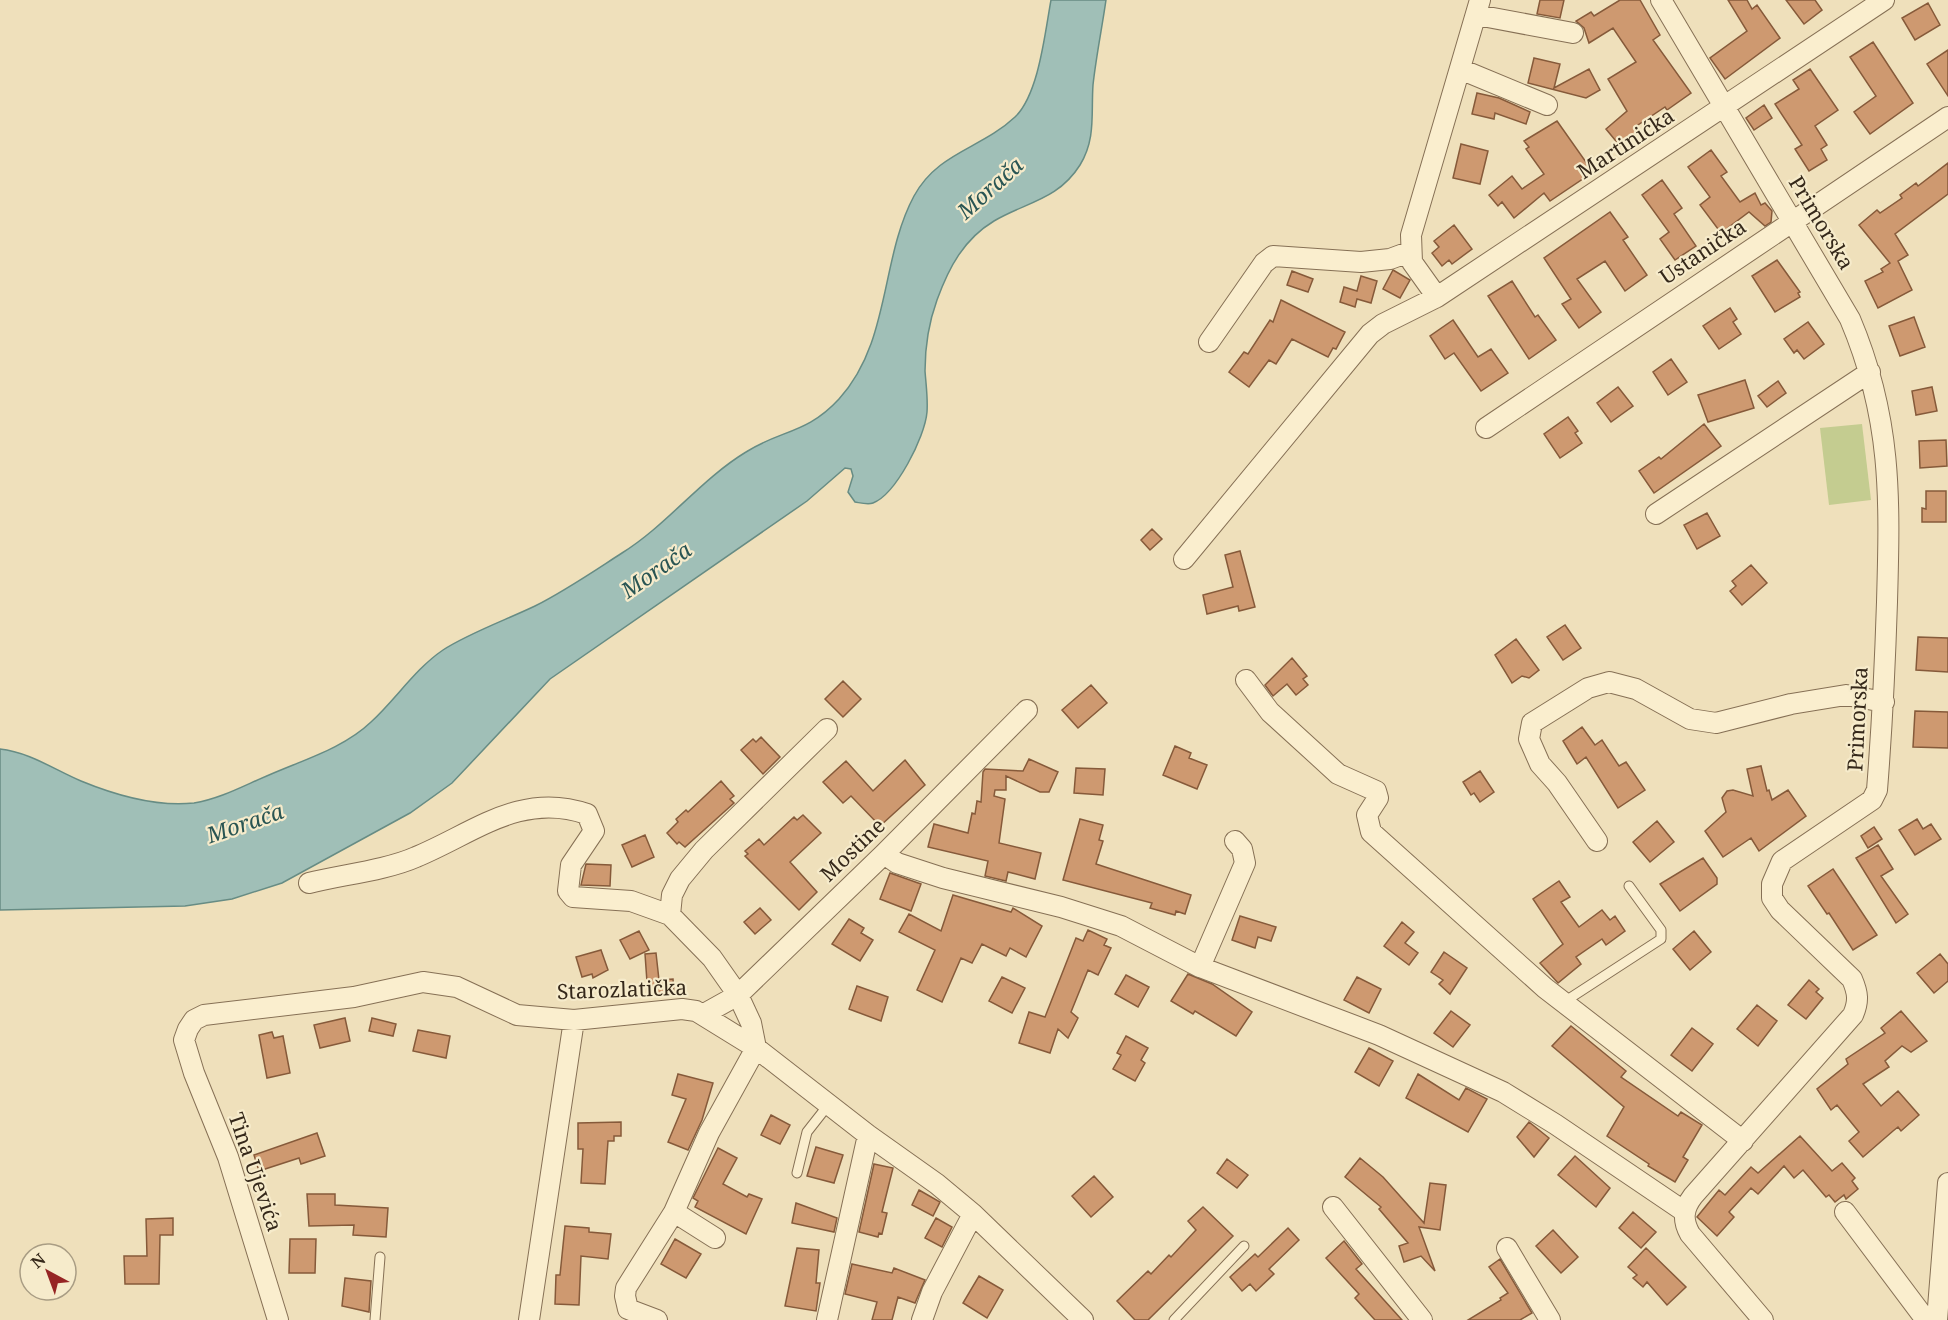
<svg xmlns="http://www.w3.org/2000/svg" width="1948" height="1320" font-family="'Noto Serif',serif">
  <rect width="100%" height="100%" fill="#efe0bb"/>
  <path fill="#c4cc90" d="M1862 424 1871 500 1829 505 1820 428Z"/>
  <path fill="#a0bfb7" stroke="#678c84" stroke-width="1.5" d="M1051 0H1106C1102 28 1096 57 1093 85 1091 114 1096 139 1080 165 1058 200 1026 202 994 221 964 239 949 267 937 300 929 322 925 348 925 371 926 385 928 398 927 412 925 437 896 494 873 503 868 505 861 503 855 502L848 492 853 476 851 469 845 468 807 501 550 679 452 783 410 813 282 883 232 899 185 906 0 910V749C29 752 55 770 81 781 115 795 157 807 194 803 220 799 245 785 269 775 303 760 344 748 371 722 396 699 415 669 443 650 467 634 508 619 535 606 565 591 594 571 622 553 667 525 700 480 746 452 780 430 807 434 839 399 891 342 880 259 914 196 938 152 981 149 1015 117 1039 94 1045 32 1051 0Z"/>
  <path fill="#ce9970" stroke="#865a3a" stroke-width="1.5" d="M1540 0H1564L1560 18 1537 14Z
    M1620 0H1640L1660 35 1653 40 1691 93 1667 110 1665 107 1635 127 1638 132 1620 146 1606 129 1627 111 1608 79 1636 62 1613 28 1589 43 1584 28 1576 21 1591 12 1594 16Z
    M1728 0H1747L1752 9 1757 5 1780 38 1725 79 1710 58 1747 31Z
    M1786 0H1815L1822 10 1804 24Z
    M1928 3 1940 25 1915 40 1902 18Z
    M1873 42 1913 103 1870 134 1854 112 1876 96 1850 57Z
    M1948 50V96L1927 64Z
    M1534 58 1560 64 1554 88 1589 69 1600 90 1586 98 1528 83Z
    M1810 69 1838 110 1815 126 1827 145 1821 149 1827 160 1809 171 1795 149 1802 145 1775 104 1799 89 1793 80Z
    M1477 93 1499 98 1530 112 1526 124 1495 113 1494 119 1472 114Z
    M1764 105 1772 118 1754 130 1746 118Z
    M1557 121 1593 172 1550 201 1544 193 1514 218 1502 202 1498 206 1489 195 1512 176 1522 189 1544 174 1526 149 1529 147 1524 141Z
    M1461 144 1488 151 1480 184 1453 178Z
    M1711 150 1727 172 1721 176 1740 202 1755 193 1761 205 1765 203 1772 211 1771 222 1765 226 1749 212 1721 233 1700 205 1710 197 1688 167Z
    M1948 163V194L1895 234 1908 255 1898 261 1912 290 1878 308 1865 281 1883 272 1881 269 1890 263 1859 225 1877 210 1880 213 1902 198 1900 195 1916 183 1918 186Z
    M1662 180 1682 208 1674 214 1696 246 1675 260 1660 239 1669 232 1642 195Z
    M1610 212 1628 237 1623 240 1647 275 1625 291 1605 261 1577 279 1601 312 1579 328 1562 304 1571 299 1544 258Z
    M1454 225 1472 249 1452 264 1449 260 1442 266 1432 253 1439 247 1434 241Z
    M1777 260 1800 292 1798 293 1800 297 1775 312 1752 276Z
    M1393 270 1410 280 1400 298 1383 289Z
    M1292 271 1313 279 1308 292 1287 285Z
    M1361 276 1377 281 1371 303 1357 299 1355 307 1340 302 1344 287 1357 291Z
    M1512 281 1535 317 1538 315 1556 340 1529 359 1488 296Z
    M1281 300 1345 332 1336 349 1333 348 1328 357 1292 339 1276 364 1269 360 1249 387 1229 372 1244 352 1248 354 1270 320 1273 322Z
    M1730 308 1737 319 1733 322 1741 334 1719 349 1703 326Z
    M1914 317 1925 347 1900 356 1889 326Z
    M1453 320 1478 357 1491 349 1508 373 1481 391 1454 353 1445 359 1430 336Z
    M1808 322 1824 344 1804 359 1797 350 1794 353 1784 339Z
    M1671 359 1687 382 1668 395 1653 372Z
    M1745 380 1754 408 1708 422 1698 395Z
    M1778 381 1786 393 1767 407 1758 396Z
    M1618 387 1633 406 1611 422 1597 403Z
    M1932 387 1937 411 1916 415 1912 391Z
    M1568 417 1578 431 1575 433 1582 443 1560 458 1544 434Z
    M1704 424 1721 446 1654 493 1639 471 1659 457 1661 459Z
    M1946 440 1947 466 1920 468 1919 441Z
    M1926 491H1946V522H1922V508L1926 509Z
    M1707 513 1720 536 1697 549 1684 525Z
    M1152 529 1162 539 1150 550 1141 540Z
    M1240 551 1255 607 1239 611 1238 606 1207 614 1203 595 1233 587 1225 555Z
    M1751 565 1767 583 1742 605 1730 591 1736 586 1732 581Z
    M1565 625 1581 648 1563 660 1547 637Z
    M1918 637 1948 638V672L1916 670Z
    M1516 639 1539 670 1529 678 1522 676 1512 683 1495 655Z
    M1292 658 1307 676 1303 679 1308 685 1296 695 1287 684 1273 696 1265 685Z
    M843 681 861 699 843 717 825 699Z
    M1091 685 1107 703 1078 728 1062 710Z
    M1915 711 1948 712V748L1913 747Z
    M1582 727 1595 745 1602 740 1619 766 1626 762 1645 790 1618 808 1586 757 1577 764 1563 741Z
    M761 737 780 757 763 774 741 750 753 739 756 742Z
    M1175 746 1191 753 1189 758 1207 765 1197 789 1163 775Z
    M1029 759 1058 772 1049 792H1040L1006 776V790H995L994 796 1005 799 999 843 1041 853 1035 879 1008 872 1006 881 985 876 988 861 928 847 934 824 968 833 972 813 975 814 977 801 981 802 983 772 985 769 1023 771Z
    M905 760 925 785 880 826 851 796 843 803 823 782 846 761 873 791Z
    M1761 766 1767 791 1769 790 1772 800 1788 790 1806 816 1759 851 1751 838 1723 857 1705 831 1726 812 1722 798 1727 791 1733 790 1753 796 1747 769Z
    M1076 768 1105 769 1103 795 1074 793Z
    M1480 771 1494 792 1480 802 1474 793 1471 795 1463 782Z
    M721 781 734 796 730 799 734 803 685 847 679 842 677 844 667 833 678 822 676 819 686 810 688 812Z
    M803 815 821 833 790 862 817 892 799 910 745 856 748 854 745 851 759 839 764 845 794 817 797 820Z
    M1080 819 1103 825 1099 840 1103 841 1096 864 1191 895 1185 914 1176 911 1175 915 1150 908 1152 903 1063 880Z
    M1917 819 1923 829 1931 824 1941 839 1915 855 1899 830Z
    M1657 821 1674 842 1650 862 1633 842Z
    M1874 827 1882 839 1868 848 1861 836Z
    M645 835 654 857 632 867 622 845Z
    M1878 845 1893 869 1881 876 1908 914 1896 923 1856 858Z
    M1703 858 1717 878V884L1680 911 1660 884Z
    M586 864 611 865 610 886 581 885Z
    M1833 869 1877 935 1853 950 1829 913 1827 914 1808 886Z
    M890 873 921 884 911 911 880 899Z
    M1559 881 1570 897 1561 902 1579 927 1602 910 1610 920 1615 916 1625 931 1606 945 1602 939 1576 957 1581 964 1558 983 1540 963 1563 944 1533 899Z
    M953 895 1011 912 1013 908 1042 926 1026 957 1010 948 1006 956 982 944 972 963 961 958 942 1002 917 990 935 950 899 932 909 914 941 931Z
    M760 908 771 920 755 934 744 922Z
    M1240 916 1276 927 1271 941 1258 937 1255 948 1232 940Z
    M849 919 864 928 861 933 873 940 860 961 832 944Z
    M1402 922 1414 932 1405 943 1418 953 1409 965 1384 946Z
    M1088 930 1107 939 1104 945 1111 948 1098 975 1088 970 1071 1012 1078 1018 1068 1038 1058 1029 1050 1053 1019 1043 1029 1012 1045 1017 1076 938 1083 941Z
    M639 931 649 950 630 959 620 940Z
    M1694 931 1711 952 1690 970 1673 949Z
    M601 950 608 970 593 978 592 974 582 977 576 957Z
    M1444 952 1467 968 1450 994 1439 984 1443 980 1431 972Z
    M656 953 659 980 673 979 674 994 648 996 645 954Z
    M1940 954 1948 964V981L1934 993 1917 973Z
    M1188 974 1212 984 1252 1012 1236 1036 1195 1011 1193 1014 1171 1001Z
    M1126 975 1149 987 1138 1007 1115 994Z
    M1002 977 1025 988 1012 1013 989 1001Z
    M1357 977 1381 989 1369 1013 1344 1000Z
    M1809 980 1819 989 1816 992 1823 998 1806 1019 1788 1005Z
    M857 986 888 997 881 1021 849 1009Z
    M1757 1005 1777 1021 1758 1046 1737 1029Z
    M1451 1011 1470 1025 1453 1047 1434 1033Z
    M1901 1011 1927 1041 1911 1052 1902 1046 1885 1061 1889 1067 1863 1084 1881 1106 1898 1091 1919 1115 1901 1131 1898 1127 1893 1131 1863 1157 1849 1141 1859 1132 1837 1105 1831 1110 1817 1089 1848 1064 1846 1059 1885 1033 1881 1028Z
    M345 1018 350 1041 320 1048 314 1025Z
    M372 1018 396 1024 393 1036 369 1031Z
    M1571 1026 1626 1071 1621 1077 1678 1116 1681 1112 1702 1125 1683 1157 1688 1160 1675 1182 1648 1166 1649 1164 1607 1136 1624 1107 1552 1046Z
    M1692 1028 1713 1044 1692 1071 1671 1055Z
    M418 1030 450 1036 446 1058 413 1051Z
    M272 1032 274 1038 283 1036 290 1073 267 1078 259 1035Z
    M1126 1036 1148 1048 1141 1060 1145 1063 1135 1081 1113 1069 1121 1055 1117 1053Z
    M1369 1048 1393 1061 1379 1086 1355 1072Z
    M678 1074 713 1083 702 1120 688 1150 668 1142 686 1099 672 1095Z
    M1418 1074 1459 1100 1466 1088 1487 1099 1468 1132 1406 1098Z
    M771 1115 790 1125 780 1144 761 1135Z
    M621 1122V1136H614V1141H608L605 1184 581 1183 583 1149H578V1123Z
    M1529 1122 1549 1138 1534 1157 1517 1137Z
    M317 1133 325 1156 301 1164 299 1158 259 1171 254 1155Z
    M1800 1136 1832 1171 1842 1163 1855 1178 1852 1181 1858 1189 1846 1199 1844 1195 1835 1202 1829 1195 1826 1197 1803 1170 1794 1178 1784 1166 1758 1194 1751 1188 1729 1212 1734 1217 1717 1236 1697 1217 1719 1190 1725 1195 1751 1167 1758 1173Z
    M816 1147 843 1155 834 1183 807 1176Z
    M718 1148 737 1158 723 1184 747 1197 749 1194 762 1199 746 1234 695 1207 698 1201 693 1198Z
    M1575 1156 1610 1188 1596 1207 1558 1175Z
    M1360 1158 1383 1177 1424 1223 1430 1183 1446 1185 1440 1230 1419 1227 1435 1271 1421 1256 1404 1262 1399 1246 1408 1243 1379 1209 1381 1207 1345 1177Z
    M1227 1159 1248 1175 1237 1188 1217 1173Z
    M874 1164 893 1168 882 1212 887 1213 882 1234 879 1233 878 1237 859 1232Z
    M1094 1176 1113 1197 1091 1217 1072 1196Z
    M919 1190 940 1202 933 1216 912 1205Z
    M307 1194H335V1205L388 1208 386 1237 353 1235 354 1225 309 1226Z
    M796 1203 837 1218 834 1232 792 1223Z
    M1203 1207 1233 1236 1148 1320H1135L1117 1301 1148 1271 1151 1274 1169 1255 1171 1257 1196 1230 1188 1221Z
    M1633 1212 1656 1232 1641 1248 1619 1228Z
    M173 1218V1235H160L159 1284H125L124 1256H147L146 1219Z
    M936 1218 952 1227 942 1247 925 1238Z
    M565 1226 589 1228V1232L611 1234 608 1259 581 1256 579 1305 555 1304 556 1275H560Z
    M1288 1228 1299 1240 1269 1269 1274 1274 1256 1291 1250 1284 1242 1291 1230 1277 1255 1254 1258 1257Z
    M1553 1230 1578 1257 1561 1273 1536 1246Z
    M290 1239H316L315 1273H289Z
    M675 1239 701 1254 686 1278 661 1264Z
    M1344 1241 1362 1264 1356 1269 1402 1320H1375L1355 1298 1359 1294 1326 1258Z
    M797 1248 819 1250 816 1283H820L816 1311 785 1306Z
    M1646 1248 1686 1287 1667 1305 1647 1282 1643 1287 1633 1278 1637 1275 1628 1267Z
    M1500 1259 1532 1313 1520 1320H1468L1501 1300 1500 1298 1508 1293 1489 1267Z
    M852 1264 892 1273 894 1268 925 1280 915 1303 898 1297 892 1320H872L877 1302 845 1294Z
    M979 1276 1003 1290 987 1318 963 1303Z
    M345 1278 371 1281 369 1312 342 1306Z"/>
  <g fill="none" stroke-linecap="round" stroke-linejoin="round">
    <g stroke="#867055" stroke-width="11">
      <path id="service" d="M1564 1002 1661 939V930L1629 886
        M797 1173 807 1132 829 1104
        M375 1320 380 1257
        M1174 1320 1244 1246"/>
    </g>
    <g stroke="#867055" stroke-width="22">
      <path id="minor" d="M1480 0 1411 235 1412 262 1437 297 1884 0
        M1661 0 1850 319C1892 418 1890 497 1887 602 1885 665 1882 727 1877 790L1872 800 1782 861 1772 884V898L1780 910 1852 979C1858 993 1859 1001 1853 1015L1693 1196C1683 1209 1682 1220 1690 1234L1763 1320
        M1477 15 1573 33
        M1460 69 1547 105
        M1209 342 1264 263 1273 256 1361 262 1390 259 1409 252
        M1486 428 1948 117
        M1656 514 1870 372
        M1184 559 1370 334 1383 324 1437 297
        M1246 680 1270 712 1338 774 1376 791 1378 798 1367 815 1371 832 1545 988 1743 1141
        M1597 841 1557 783 1540 764 1529 739 1532 723 1588 688 1609 682 1636 689 1690 719 1716 723 1791 704 1846 695 1884 702
        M884 854 897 863 943 878 1061 907 1121 926 1200 967 1379 1035 1503 1092 1555 1124 1685 1212
        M309 883C341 875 387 870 416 857 474 833 521 791 587 814L594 831 571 865 568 891 573 897 631 901 670 915 712 958 738 995 751 1023 756 1048 709 1133 674 1212 626 1288 625 1296 628 1309 657 1320
        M670 915 672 895 680 879 704 850 827 729
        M1200 967 1245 863 1242 849 1235 841
        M704 1014 738 995 884 854 1027 710
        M1333 1207 1422 1320
        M674 1212 715 1238
        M1845 1212 1926 1320
        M1507 1248 1550 1320
        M278 1320 228 1157 194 1073 184 1040 188 1029 194 1020 204 1015 354 997 423 982 457 987 517 1015 574 1020 682 1009 696 1011 756 1048 868 1135 937 1184 973 1214 1083 1320
        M529 1320 574 1020
        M827 1320 868 1135
        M922 1320 932 1292 973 1214
        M1937 1320 1948 1183"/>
    </g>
    <use href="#service" stroke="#faeece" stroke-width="9"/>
    <use href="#minor" stroke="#faeece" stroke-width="20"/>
  </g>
  <g text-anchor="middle" stroke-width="4.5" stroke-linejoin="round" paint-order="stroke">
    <g font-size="21" fill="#35281a" stroke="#f6ebcb">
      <text transform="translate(1626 144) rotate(-33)" y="7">Martinićka</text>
      <text transform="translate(1821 223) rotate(59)" y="7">Primorska</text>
      <text transform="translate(1703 252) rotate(-34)" y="7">Ustanička</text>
      <text transform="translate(1858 719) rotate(-87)" y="7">Primorska</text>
      <text transform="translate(853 850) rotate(-44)" y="7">Mostine</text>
      <text transform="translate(622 990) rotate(-2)" y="7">Starozlatička</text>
      <text transform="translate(255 1172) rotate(71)" y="7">Tina Ujevića</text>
    </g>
    <g font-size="22" font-style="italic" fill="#295553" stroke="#f6ebcb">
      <text transform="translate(990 188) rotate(-42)" y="8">Morača</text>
      <text transform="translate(656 570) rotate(-35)" y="8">Morača</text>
      <text transform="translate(245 823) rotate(-19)" y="8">Morača</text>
    </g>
  </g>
  <g transform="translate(48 1272) rotate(319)"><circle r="28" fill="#f6ebcb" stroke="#a99d84" stroke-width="1.5"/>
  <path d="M0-4.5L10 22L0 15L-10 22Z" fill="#962524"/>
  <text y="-9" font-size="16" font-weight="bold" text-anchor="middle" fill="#35281a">N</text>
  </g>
</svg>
